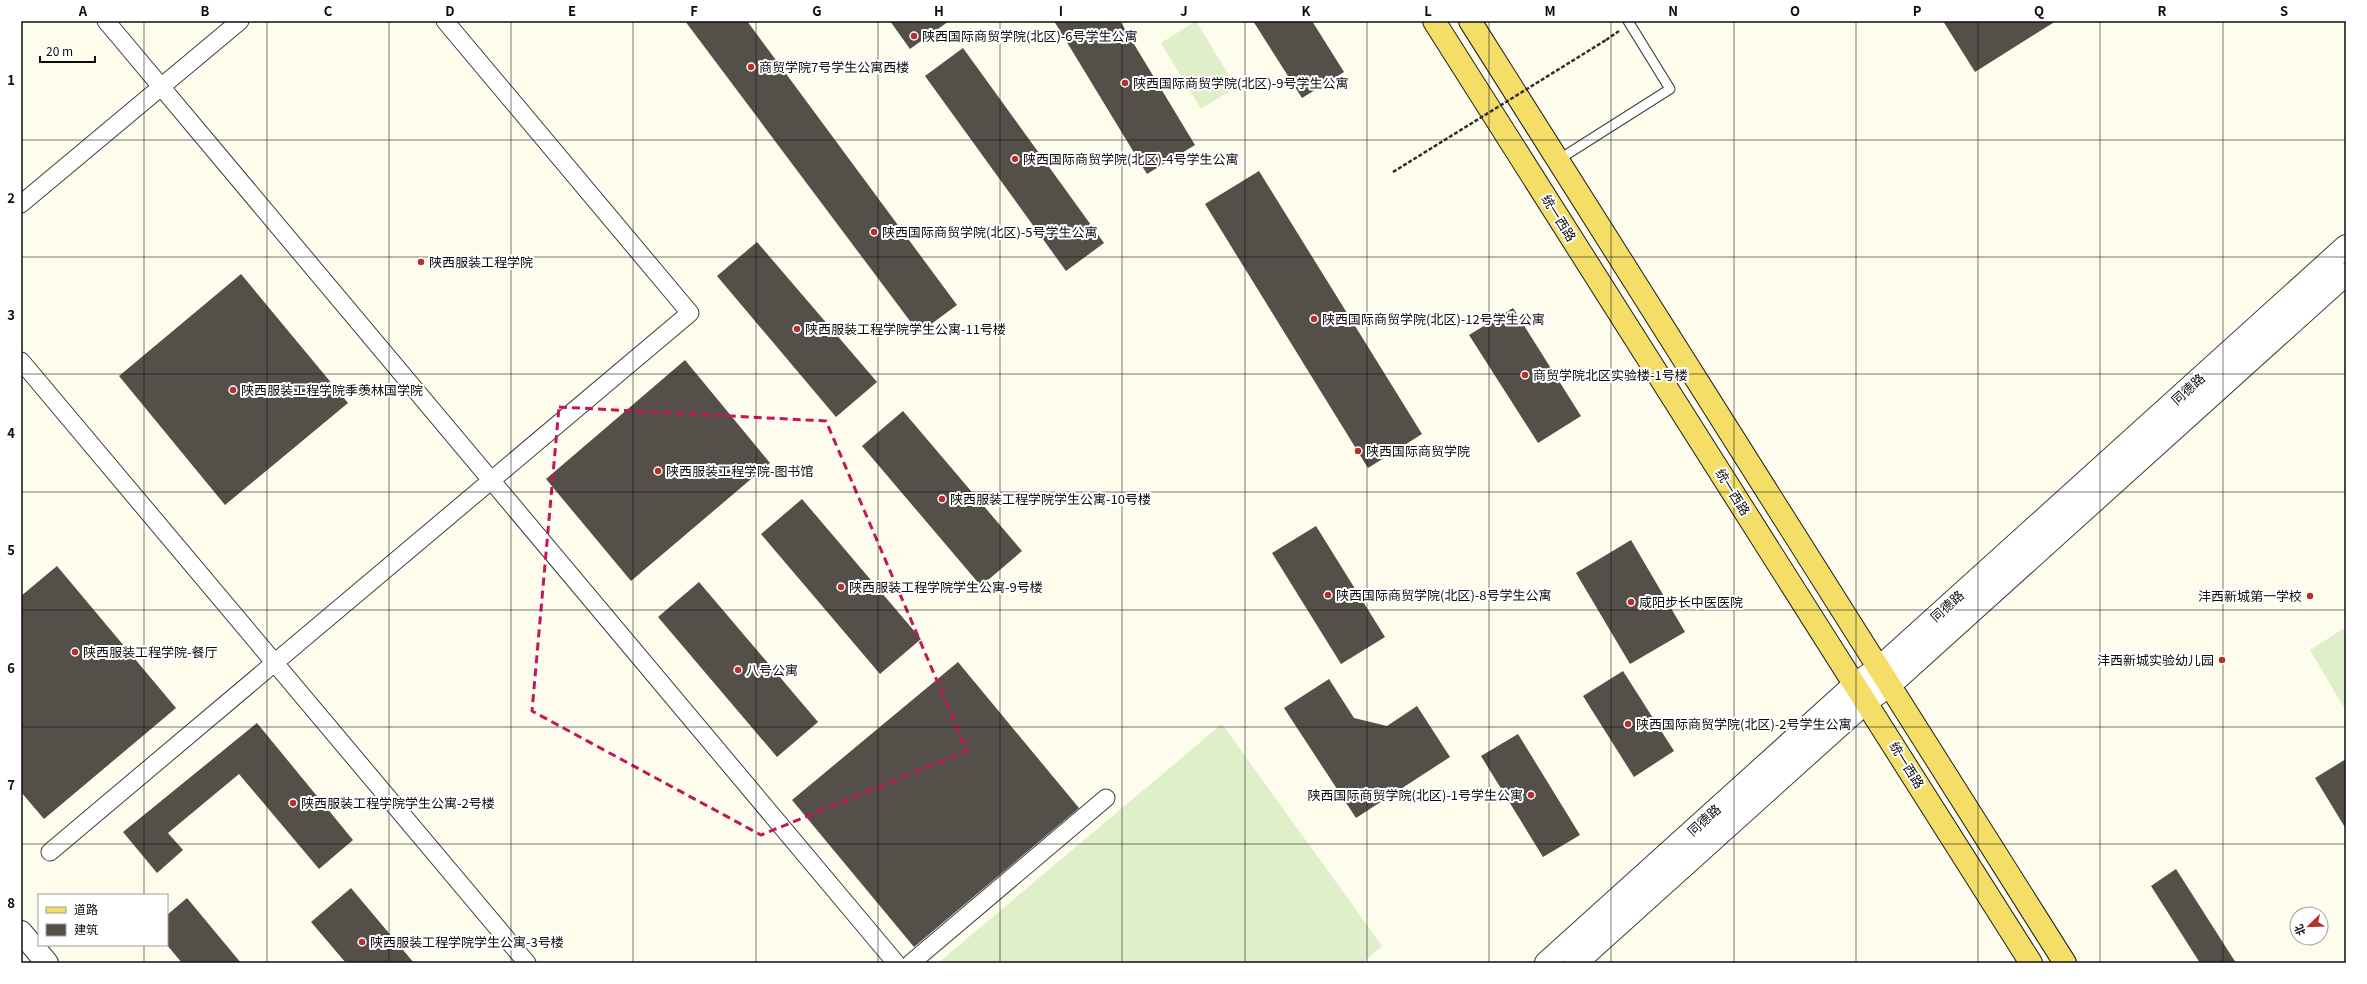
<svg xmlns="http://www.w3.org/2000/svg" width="2367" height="984" font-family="Georgia,'Noto Sans SC',serif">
  <rect width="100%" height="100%" fill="#fefcec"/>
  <path fill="#deefc9" d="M1196 21 1236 87 1201 109 1161 43Z
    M2346 627V711L2310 650Z
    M1222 724 1382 946 1362 963H938Z"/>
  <path fill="#554f49" d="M685 21H747L957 305 919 333Z
    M890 21H949L910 49Z
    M1054 21H1120L1195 145 1147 174Z
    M1253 21H1312L1344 72 1302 98Z
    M1943 21H2056L1975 72Z
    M963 48 1104 243 1066 271 925 76Z
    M1259 171 1422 434 1368 468 1205 204Z
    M757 242 877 382 836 417 717 276Z
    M241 274 348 403 225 505 119 376Z
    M1513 308 1581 416 1538 443 1469 335Z
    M685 360 770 463 631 581 546 479Z
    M903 411 1022 551 981 586 862 446Z
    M802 499 921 639 880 674 761 534Z
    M1316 526 1385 637 1341 664 1272 553Z
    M1631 540 1685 632 1630 664 1576 573Z
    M57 566 176 708 44 819 21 792V596Z
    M699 582 818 722 777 757 658 617Z
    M958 662 1079 808 914 947 792 800Z
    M1623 671 1674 751 1634 777 1583 696Z
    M1329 679 1354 718 1387 726 1417 706 1450 757 1356 818 1284 708Z
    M257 723 353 840 319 869 239 774 168 833 183 850 157 873 123 832Z
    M1518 734 1580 835 1543 857 1481 756Z
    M2346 759V829L2315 778Z
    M2176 869 2236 963H2200L2151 886Z
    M351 888 414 963H346L311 922Z
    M187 898 241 963H182L167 945V915Z"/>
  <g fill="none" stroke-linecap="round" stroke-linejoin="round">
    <g stroke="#3f3f3f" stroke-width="11">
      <path id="service" d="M1558 160 1670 89 1628 21"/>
    </g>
    <g stroke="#3f3f3f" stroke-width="19">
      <path id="minor" d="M106 21 896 963
        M21 204 240 21
        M21 361 527 963
        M50 852 690 313 445 21
        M911 963 1106 798"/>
    </g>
    <g stroke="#3f3f3f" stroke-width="24">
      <path id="tertiary" d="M21 932 47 963
        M1546 963 1855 684 1879 668 2346 246
        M1576 963 1866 702 1889 686 2346 274"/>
    </g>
    <g stroke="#1d1d1d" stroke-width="24">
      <path id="primary" d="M1434 21 2031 963
        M1470 21 2065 963"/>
    </g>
    <path stroke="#2e2e2e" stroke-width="2.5" stroke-dasharray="4 2" stroke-linecap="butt" d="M1606 40 1619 31"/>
    <use href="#service" stroke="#fff" stroke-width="9"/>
    <use href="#minor" stroke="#fff" stroke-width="17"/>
    <use href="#tertiary" stroke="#fff" stroke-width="22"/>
    <use href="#primary" stroke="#f4de67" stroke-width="22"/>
    <path stroke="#2e2e2e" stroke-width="2.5" stroke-dasharray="4 2" stroke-linecap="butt" d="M1393 172 1606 40"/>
  </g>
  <path fill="none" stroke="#c2185b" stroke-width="3" stroke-dasharray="8 5" stroke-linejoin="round" d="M559 407 826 421 967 751 761 835 532 711Z"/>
  <path fill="none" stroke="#0c0c0c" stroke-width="1" stroke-opacity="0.55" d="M144 21V895M267 21V963M389 21V963M511 21V963M633 21V963M756 21V963M878 21V963M1000 21V963M1122 21V963M1245 21V963M1367 21V963M1489 21V963M1611 21V963M1734 21V963M1856 21V963M1978 21V963M2100 21V963M2223 21V963M21 140H2346M21 257H2346M21 374H2346M21 492H2346M21 610H2346M21 727H2346M21 844H2346M144 945V963"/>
  <g fill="#b72f2a" stroke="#fff" stroke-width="1.5">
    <circle cx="914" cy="36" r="4"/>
    <circle cx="751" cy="67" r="4"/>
    <circle cx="1125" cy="83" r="4"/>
    <circle cx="1015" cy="159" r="4"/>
    <circle cx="874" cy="232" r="4"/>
    <circle cx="421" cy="262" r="4"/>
    <circle cx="1314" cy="319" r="4"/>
    <circle cx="797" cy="329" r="4"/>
    <circle cx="1525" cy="375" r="4"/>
    <circle cx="233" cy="390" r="4"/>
    <circle cx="1358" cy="451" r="4"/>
    <circle cx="658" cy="471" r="4"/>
    <circle cx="942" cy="499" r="4"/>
    <circle cx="841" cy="587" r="4"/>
    <circle cx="1328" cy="595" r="4"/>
    <circle cx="2310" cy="596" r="4"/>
    <circle cx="1631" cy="602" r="4"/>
    <circle cx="75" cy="652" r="4"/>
    <circle cx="2222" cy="660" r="4"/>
    <circle cx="738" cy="670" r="4"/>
    <circle cx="1628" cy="724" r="4"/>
    <circle cx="1531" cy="795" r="4"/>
    <circle cx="293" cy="803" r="4"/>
    <circle cx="362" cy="942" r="4"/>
  </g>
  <g text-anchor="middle" stroke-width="4" stroke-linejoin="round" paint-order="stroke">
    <g font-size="13" fill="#0c0c0c" stroke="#fff" text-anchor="start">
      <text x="922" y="41">陕西国际商贸学院(北区)-6号学生公寓</text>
      <text x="759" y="72">商贸学院7号学生公寓西楼</text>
      <text x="1133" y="88">陕西国际商贸学院(北区)-9号学生公寓</text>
      <text x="1023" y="164">陕西国际商贸学院(北区)-4号学生公寓</text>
      <text x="882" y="237">陕西国际商贸学院(北区)-5号学生公寓</text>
      <text x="429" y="267">陕西服装工程学院</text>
      <text x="1322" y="324">陕西国际商贸学院(北区)-12号学生公寓</text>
      <text x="805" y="334">陕西服装工程学院学生公寓-11号楼</text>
      <text x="1533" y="380">商贸学院北区实验楼-1号楼</text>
      <text x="241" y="395">陕西服装工程学院季羡林国学院</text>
      <text x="1366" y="456">陕西国际商贸学院</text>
      <text x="666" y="476">陕西服装工程学院-图书馆</text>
      <text x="950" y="504">陕西服装工程学院学生公寓-10号楼</text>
      <text x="849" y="592">陕西服装工程学院学生公寓-9号楼</text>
      <text x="1336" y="600">陕西国际商贸学院(北区)-8号学生公寓</text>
      <text x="2302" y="601" text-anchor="end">沣西新城第一学校</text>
      <text x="1639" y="607">咸阳步长中医医院</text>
      <text x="83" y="657">陕西服装工程学院-餐厅</text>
      <text x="2214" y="665" text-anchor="end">沣西新城实验幼儿园</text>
      <text x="746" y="675">八号公寓</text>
      <text x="1636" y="729">陕西国际商贸学院(北区)-2号学生公寓</text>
      <text x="1523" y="800" text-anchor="end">陕西国际商贸学院(北区)-1号学生公寓</text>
      <text x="301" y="808">陕西服装工程学院学生公寓-2号楼</text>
      <text x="370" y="947">陕西服装工程学院学生公寓-3号楼</text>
    </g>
    <g font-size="13" fill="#0c0c0c" stroke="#fff">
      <text transform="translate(1559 218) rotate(58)" y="5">统一西路</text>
      <text transform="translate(2188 389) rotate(-42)" y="5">同德路</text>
      <text transform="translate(1733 492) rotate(58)" y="5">统一西路</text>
      <text transform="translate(1947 606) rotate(-42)" y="5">同德路</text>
      <text transform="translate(1907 765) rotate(58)" y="5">统一西路</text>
      <text transform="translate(1704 820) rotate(-42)" y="5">同德路</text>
    </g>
  </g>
  <rect width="2367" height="984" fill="none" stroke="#ffffff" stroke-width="44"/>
  <rect x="38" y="894" width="130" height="52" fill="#ffffff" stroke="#9e9e9e"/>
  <rect x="46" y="907" width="20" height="6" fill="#f4de67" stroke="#9e9e9e"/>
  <text x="74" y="914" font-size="12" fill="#0c0c0c">道路</text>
  <rect x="46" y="924" width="20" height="12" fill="#554f49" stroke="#9e9e9e"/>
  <text x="74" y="934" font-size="12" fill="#0c0c0c">建筑</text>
  <g transform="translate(2309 926) rotate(247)"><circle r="19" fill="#ffffff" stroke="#9e9e9e"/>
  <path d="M0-3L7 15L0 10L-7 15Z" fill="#b72f2a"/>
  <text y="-6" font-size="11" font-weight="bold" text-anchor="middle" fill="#0c0c0c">北</text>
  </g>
  <path d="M40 56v6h55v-6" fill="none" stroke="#0c0c0c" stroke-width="2"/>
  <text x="46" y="56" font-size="12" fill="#0c0c0c" stroke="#ffffff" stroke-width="3" paint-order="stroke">20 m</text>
  <rect x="22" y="22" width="2323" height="940" fill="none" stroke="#0c0c0c" stroke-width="1.5"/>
  <g font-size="13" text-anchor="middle" font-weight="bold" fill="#0c0c0c">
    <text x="83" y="16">A</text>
    <text x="205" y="16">B</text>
    <text x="328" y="16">C</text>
    <text x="450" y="16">D</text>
    <text x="572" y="16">E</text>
    <text x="694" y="16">F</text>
    <text x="817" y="16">G</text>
    <text x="939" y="16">H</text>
    <text x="1061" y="16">I</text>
    <text x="1184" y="16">J</text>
    <text x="1306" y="16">K</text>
    <text x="1428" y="16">L</text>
    <text x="1550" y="16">M</text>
    <text x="1673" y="16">N</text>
    <text x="1795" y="16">O</text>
    <text x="1917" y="16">P</text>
    <text x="2039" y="16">Q</text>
    <text x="2162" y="16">R</text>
    <text x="2284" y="16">S</text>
    <text x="11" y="85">1</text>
    <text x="11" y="203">2</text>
    <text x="11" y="320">3</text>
    <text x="11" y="438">4</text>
    <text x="11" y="555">5</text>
    <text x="11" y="673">6</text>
    <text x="11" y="790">7</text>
    <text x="11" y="908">8</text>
  </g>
</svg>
